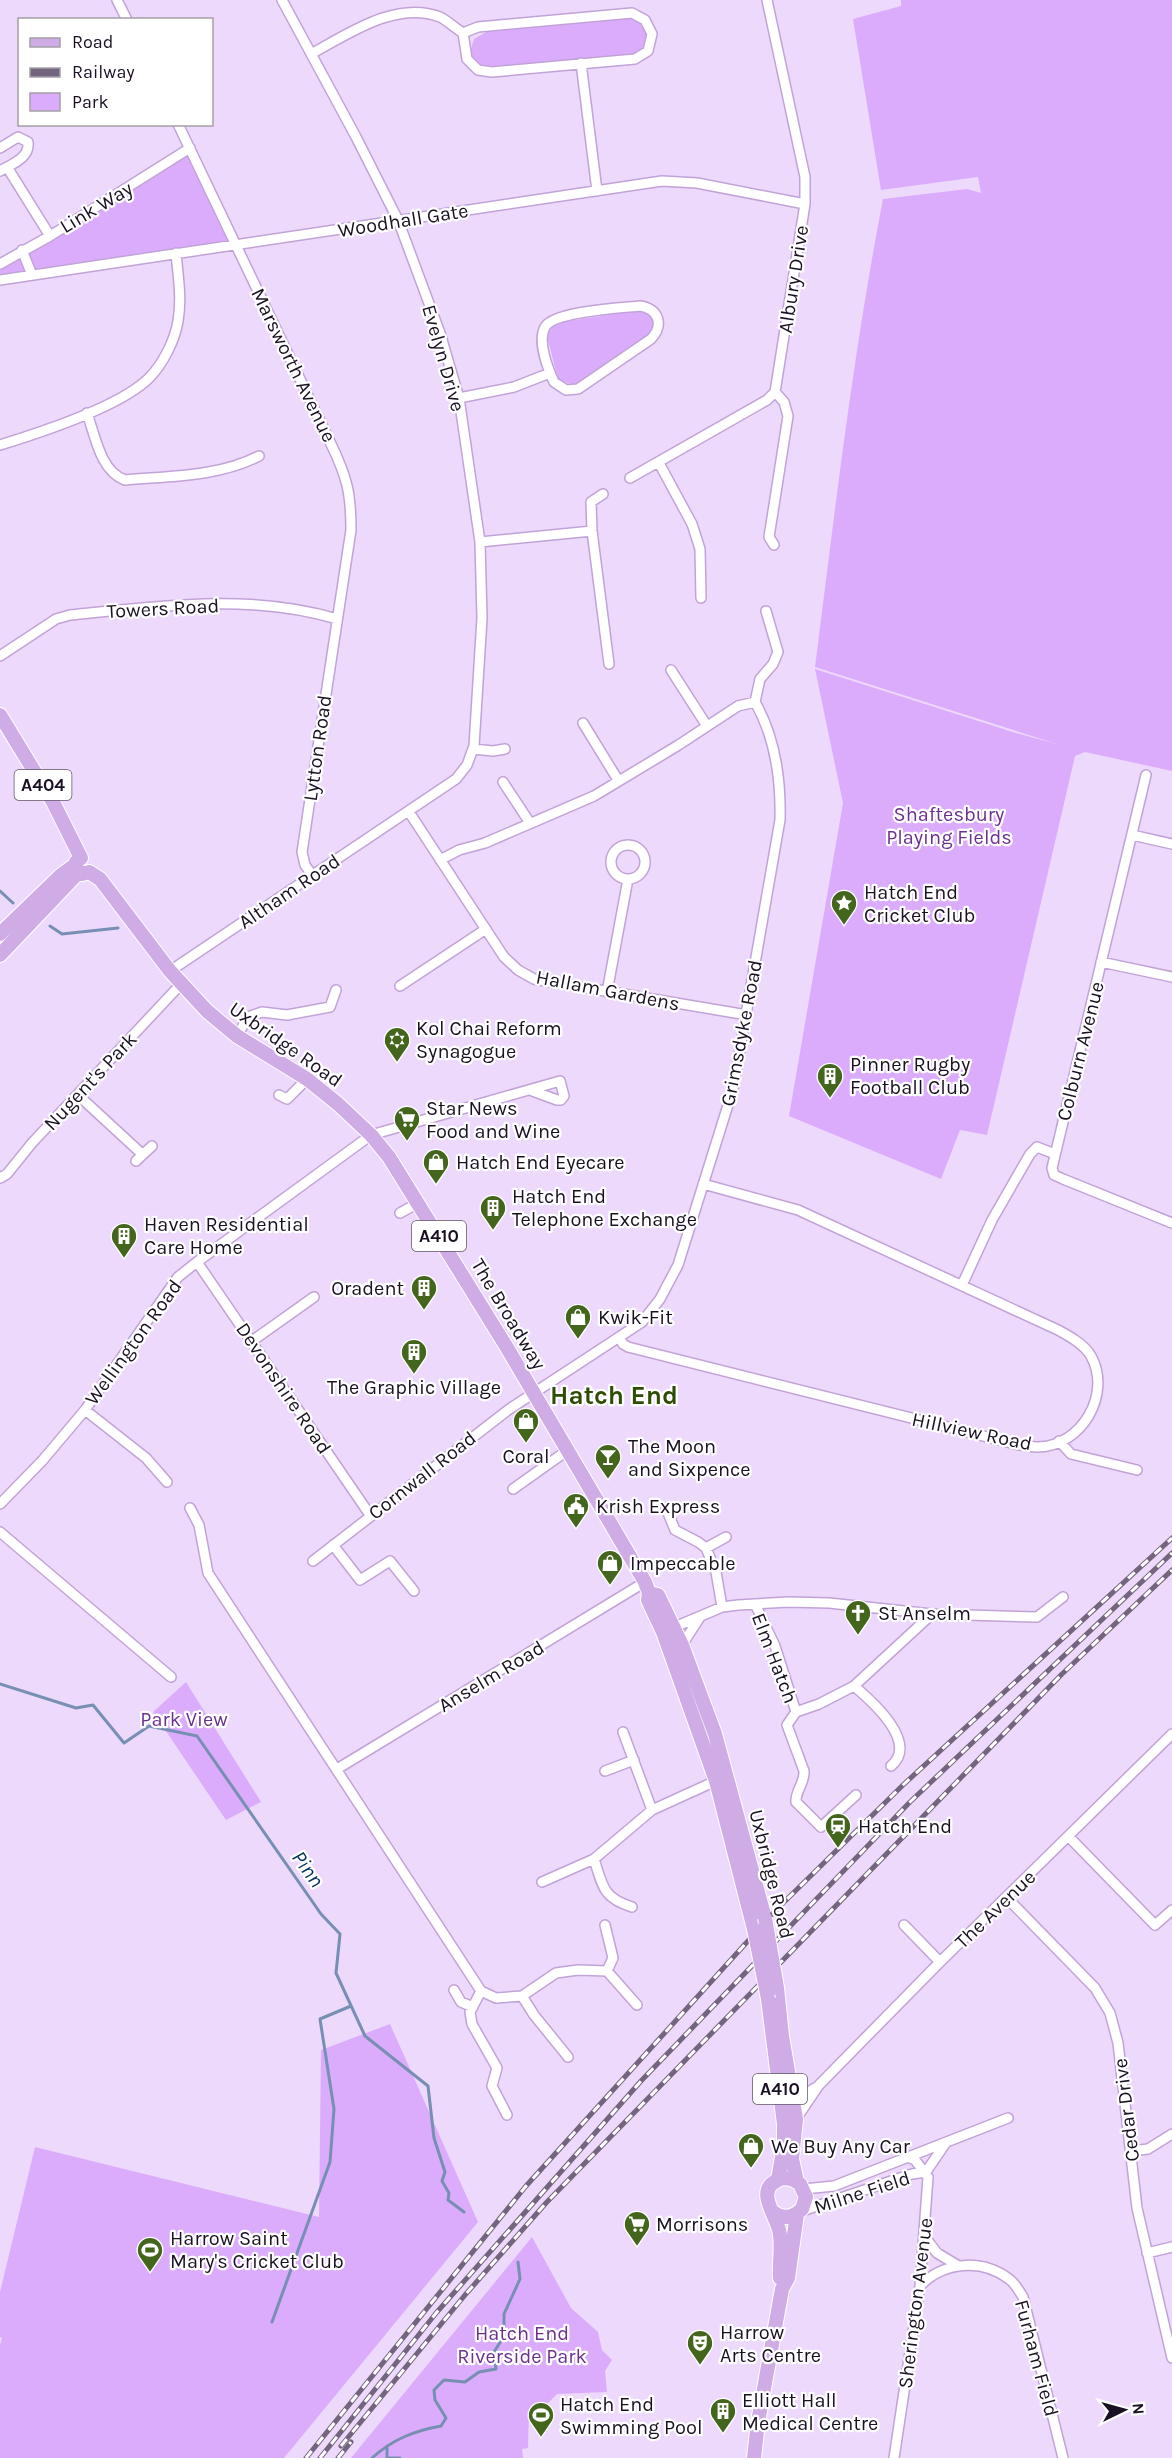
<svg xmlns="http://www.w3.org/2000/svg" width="1172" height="2458" font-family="Karla,sans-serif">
  <rect width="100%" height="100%" fill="#edd9fb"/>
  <path fill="#dcacfc" d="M901 0H1172V771L1085 752 1075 756 987 1135 960 1130 941 1179 789 1116 843 803 815 669 1016 733 1057 744 815 667C835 510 853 354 883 199L967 189 981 193 978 177 881 190 853 19 901 6Z
    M631 17 642 22 648 34 644 47 635 54 486 67 477 63 470 52 474 39 490 30Z
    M190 148 236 245 0 280V264Z
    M642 310 654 318 651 335 574 385 558 380 547 336 554 323Z
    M186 1682 261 1802 226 1820 153 1712Z
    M390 2024 478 2222 284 2458H0V2345L2 2338 0 2337V2292L35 2147 319 2217 321 2050Z
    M532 2237 571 2308 598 2332 602 2350 612 2360 605 2371 607 2392 557 2394 543 2408 529 2409 528 2448 522 2449 523 2458H351Z"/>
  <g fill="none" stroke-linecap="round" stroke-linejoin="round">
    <path stroke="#778fb2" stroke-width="3" d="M0 891 13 903
      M50 926 62 934 118 928
      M0 1684 76 1708 93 1705 124 1743 149 1726 197 1736 321 1914 340 1934 336 1973 365 2036 428 2086 434 2138 445 2172 442 2181 449 2193 448 2200 464 2212
      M272 2322 330 2162 334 2109 320 2019 351 2006
      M387 2446V2458H400
      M372 2458C393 2439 414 2431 441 2426L446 2418 435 2400 434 2390 444 2380 465 2382 479 2372 496 2369 494 2352 504 2336V2314L520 2279 518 2262"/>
    <g stroke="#c2a3d8" stroke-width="12">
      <path id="minor" d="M117 0 127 20
        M632 13 645 20 652 34 648 51 635 59 492 72 478 70 467 59 463 33 478 27Z
        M311 54C348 34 396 0 440 17 448 21 455 28 463 33
        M581 63 597 191
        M178 124 331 444C347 477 351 493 351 530L302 852 305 865 312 875
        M0 148 18 137 28 142C30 158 12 164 0 171
        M7 167 50 236
        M22 250 32 275
        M0 264 50 236 190 148
        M0 280 662 181 697 183 805 204
        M640 306C659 309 664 325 651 339L578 389 566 390 554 382C548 369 537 341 545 327 554 311 621 308 640 306Z
        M459 398 514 387 550 373
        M87 413C95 435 100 471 125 480 170 476 218 477 259 456
        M0 445C39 433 121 406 149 378 163 364 175 340 178 321 182 298 178 276 176 253
        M659 463 692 524 700 549 701 598
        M630 478 767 400 775 392 805 204V177L767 0
        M603 494 591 502 592 531 609 664
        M480 542 592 531
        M774 545 769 537 788 416 784 402 775 392
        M0 656 56 619 70 615C158 606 251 593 337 619
        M671 670 707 726
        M583 723 618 780
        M473 749 493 751 505 749
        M1146 775 1052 1168 1054 1175 1063 1179 1172 1223
        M503 782 530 823
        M409 812 504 957 518 970 534 979 747 1015
        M1132 835 1172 844
        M611 862a17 17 0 1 1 34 0a17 17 0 1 1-34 0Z
        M440 860 459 850 485 843 594 796 677 746 738 706 755 702
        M1101 962 1172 977
        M170 971 456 779 467 765 474 746 482 618 480 542 459 398 440 333 398 220 356 137 282 0
        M400 986 486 929
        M607 992 628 879
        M237 1036 248 1017 262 1012 287 1015 330 1007 336 990
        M78 1095 142 1154
        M279 1095 287 1099 307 1079
        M136 1161 152 1146
        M0 1178 7 1174 32 1143 181 984
        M400 1213 418 1203
        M197 1262 370 1515
        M962 1285 992 1220 1030 1154 1037 1147 1055 1154
        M619 1337 623 1344 628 1347 1019 1445C1025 1445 1032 1447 1038 1447 1082 1446 1112 1394 1091 1356 1084 1344 1069 1336 1058 1330L798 1210 703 1184
        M252 1341 314 1297
        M85 1410 146 1458 167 1482
        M1059 1441 1071 1454 1137 1470
        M513 1489 568 1450
        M0 1504 42 1461 85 1410 178 1277 197 1262 371 1135 560 1081 564 1096 561 1100H557L530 1090
        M190 1508 199 1525 208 1573 481 1991
        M666 1508 675 1530 698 1542 706 1548 726 1537
        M0 1532 171 1677
        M333 1545 360 1580 390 1561 414 1591
        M706 1548 716 1572 722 1607
        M313 1561 508 1410 642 1322 660 1299 678 1265 733 1089 780 820C781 780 775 737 755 702L760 679 773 664 778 652 766 611
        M755 1604 775 1646 796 1712
        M670 1629 722 1607 738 1605 788 1602 829 1603 932 1614 1037 1617 1063 1597
        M682 1645 700 1617
        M854 1686C873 1702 919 1743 891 1766
        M796 1712 787 1725 804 1771C805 1783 795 1791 796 1802L821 1827 856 1795
        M796 1712 819 1704 854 1686 932 1614
        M623 1732 652 1810
        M337 1769 645 1582
        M605 1771 634 1760
        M1069 1837 1155 1925 1172 1910
        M594 1859C603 1887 603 1898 632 1907
        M542 1882 594 1859 652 1810 720 1779
        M1007 1898 1095 1988 1110 2013 1118 2043 1137 2208 1172 2358
        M605 1925 613 1958 607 1971
        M904 1925 940 1962
        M454 1990 461 2002 473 2007
        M481 1991 496 1998 522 1996 556 1973 578 1970 607 1971 637 2005
        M481 1991 470 2012 472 2024 497 2068 492 2086 507 2115
        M522 1996 534 2015 568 2057
        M788 2097 810 2091 817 2087
        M796 2119 819 2085 940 1962 1172 1734
        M1131 2151 1148 2149 1172 2134
        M804 2189 834 2186 1008 2118
        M799 2212 912 2174 926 2172 945 2144
        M925 2237 937 2253 957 2265
        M1147 2253 1172 2247
        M920 2286C943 2262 981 2258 1009 2279 1015 2283 1019 2291 1023 2297L1063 2458
        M894 2458 920 2286 928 2177 915 2160 908 2157"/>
    </g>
    <g stroke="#fff" stroke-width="16">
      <path id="primary" d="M0 715 53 802 81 858
        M81 858 76 862 77 871 82 874 89 872 100 879 170 971 207 1011 237 1036 307 1079 338 1104 371 1135 389 1157 506 1346 645 1582 649 1593 648 1600 663 1632 716 1781 754 1929
        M0 934 60 876 75 865
        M0 955 79 872
        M649 1593 658 1595 682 1645 715 1734 765 1918
        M777 1988 782 2036 796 2119 792 2159 797 2182
        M768 1999 784 2124V2146L778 2180
        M773 2212C783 2220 793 2218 802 2209L806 2197 800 2184C793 2179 786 2176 778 2180 753 2191 779 2218 780 2235 782 2249 779 2263 780 2278
        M754 2458 758 2422 782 2289 788 2278 797 2214"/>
    </g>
    <use href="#minor" stroke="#fff" stroke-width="9"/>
    <use href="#primary" stroke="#cface6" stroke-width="14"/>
    <g stroke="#74657f" stroke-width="5">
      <path id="rail" d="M341 2446 465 2295 546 2203 1062 1674 1172 1570
        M306 2458 526 2186 776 1910 903 1785 1172 1538
        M320 2458 437 2312 641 2081 910 1802 1172 1553
        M338 2458 351 2442"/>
    </g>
    <use href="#rail" stroke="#fff" stroke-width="3" stroke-dasharray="9" stroke-linecap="butt"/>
    <g stroke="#fff" stroke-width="16" stroke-linecap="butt">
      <path id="primary-bridge" d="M765 1918 777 1988
        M754 1929 768 1999"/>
    </g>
    <use href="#primary-bridge" stroke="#cface6" stroke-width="14"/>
  </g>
  <defs>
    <g id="sight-pin" transform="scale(1.35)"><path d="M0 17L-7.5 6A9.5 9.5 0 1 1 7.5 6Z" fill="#43651c" stroke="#fff"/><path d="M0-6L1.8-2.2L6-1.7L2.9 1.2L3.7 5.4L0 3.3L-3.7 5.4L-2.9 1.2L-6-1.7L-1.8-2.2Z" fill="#fff"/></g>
    <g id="synagogue-pin" transform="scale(1.35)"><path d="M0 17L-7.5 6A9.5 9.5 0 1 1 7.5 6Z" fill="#43651c" stroke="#fff"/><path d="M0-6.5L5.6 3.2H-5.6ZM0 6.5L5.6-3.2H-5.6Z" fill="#fff"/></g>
    <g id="building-pin" transform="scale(1.35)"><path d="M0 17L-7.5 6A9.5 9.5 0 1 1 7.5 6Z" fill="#43651c" stroke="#fff"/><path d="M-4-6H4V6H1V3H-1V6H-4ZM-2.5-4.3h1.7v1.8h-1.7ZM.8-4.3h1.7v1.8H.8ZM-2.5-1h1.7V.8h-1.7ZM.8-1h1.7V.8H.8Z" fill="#fff"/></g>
    <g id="supermarket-pin" transform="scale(1.35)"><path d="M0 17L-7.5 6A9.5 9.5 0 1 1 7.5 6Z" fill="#43651c" stroke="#fff"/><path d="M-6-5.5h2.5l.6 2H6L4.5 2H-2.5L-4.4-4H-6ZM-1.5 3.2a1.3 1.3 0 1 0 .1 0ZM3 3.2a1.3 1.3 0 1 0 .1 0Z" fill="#fff"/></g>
    <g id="shop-pin" transform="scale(1.35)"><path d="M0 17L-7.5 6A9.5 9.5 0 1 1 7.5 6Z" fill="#43651c" stroke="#fff"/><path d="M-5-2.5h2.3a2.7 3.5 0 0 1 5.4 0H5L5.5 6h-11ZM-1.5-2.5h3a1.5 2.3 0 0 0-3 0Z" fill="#fff"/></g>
    <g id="bar-pin" transform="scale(1.35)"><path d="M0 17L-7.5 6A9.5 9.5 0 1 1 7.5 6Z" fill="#43651c" stroke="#fff"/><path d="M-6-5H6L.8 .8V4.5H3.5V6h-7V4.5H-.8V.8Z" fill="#fff"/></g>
    <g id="civic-pin" transform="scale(1.35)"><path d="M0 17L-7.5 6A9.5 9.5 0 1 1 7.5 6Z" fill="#43651c" stroke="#fff"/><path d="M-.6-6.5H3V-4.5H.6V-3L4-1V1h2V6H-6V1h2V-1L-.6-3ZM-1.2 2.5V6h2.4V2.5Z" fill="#fff"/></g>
    <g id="church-pin" transform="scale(1.35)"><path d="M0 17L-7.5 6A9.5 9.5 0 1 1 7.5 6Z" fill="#43651c" stroke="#fff"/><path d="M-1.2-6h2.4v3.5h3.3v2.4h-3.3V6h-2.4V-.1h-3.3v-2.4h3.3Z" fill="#fff"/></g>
    <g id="station-pin" transform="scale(1.35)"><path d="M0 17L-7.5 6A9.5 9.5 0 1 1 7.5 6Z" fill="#43651c" stroke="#fff"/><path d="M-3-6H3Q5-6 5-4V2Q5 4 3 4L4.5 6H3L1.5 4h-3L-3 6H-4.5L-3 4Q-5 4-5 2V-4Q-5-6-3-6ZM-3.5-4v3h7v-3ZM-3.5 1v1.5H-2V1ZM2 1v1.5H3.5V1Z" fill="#fff"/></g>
    <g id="stadium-pin" transform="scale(1.35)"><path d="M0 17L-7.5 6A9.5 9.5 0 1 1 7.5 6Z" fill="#43651c" stroke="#fff"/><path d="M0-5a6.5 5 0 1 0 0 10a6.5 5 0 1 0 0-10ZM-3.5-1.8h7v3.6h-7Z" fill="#fff"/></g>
    <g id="theatre-pin" transform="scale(1.35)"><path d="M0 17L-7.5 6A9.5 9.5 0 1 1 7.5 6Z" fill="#43651c" stroke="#fff"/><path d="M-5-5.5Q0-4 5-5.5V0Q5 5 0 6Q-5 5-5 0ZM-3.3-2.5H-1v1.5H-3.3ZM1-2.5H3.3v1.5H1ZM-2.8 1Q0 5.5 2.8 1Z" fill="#fff"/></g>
  </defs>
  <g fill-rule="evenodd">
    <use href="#sight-pin" x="844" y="903"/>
    <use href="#synagogue-pin" x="397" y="1040"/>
    <use href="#building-pin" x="830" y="1076"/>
    <use href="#supermarket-pin" x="407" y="1119"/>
    <use href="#shop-pin" x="436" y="1162"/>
    <use href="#building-pin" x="493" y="1208"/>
    <use href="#building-pin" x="124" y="1236"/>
    <use href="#building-pin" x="424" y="1288"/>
    <use href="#shop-pin" x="578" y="1317"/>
    <use href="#building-pin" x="414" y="1352"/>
    <use href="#shop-pin" x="526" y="1421"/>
    <use href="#bar-pin" x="608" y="1457"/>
    <use href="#civic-pin" x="576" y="1506"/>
    <use href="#shop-pin" x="610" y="1563"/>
    <use href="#church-pin" x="858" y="1613"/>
    <use href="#station-pin" x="838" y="1826"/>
    <use href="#shop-pin" x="751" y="2146"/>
    <use href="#supermarket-pin" x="637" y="2224"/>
    <use href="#stadium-pin" x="150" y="2250"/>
    <use href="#theatre-pin" x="700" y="2343"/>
    <use href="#building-pin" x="723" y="2411"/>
    <use href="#stadium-pin" x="541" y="2415"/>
  </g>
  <g text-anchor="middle" stroke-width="4.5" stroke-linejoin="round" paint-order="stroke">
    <g fill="#fff" stroke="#5f5865" stroke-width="1.5">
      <rect x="14.5" y="770" width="57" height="30" rx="4.5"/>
      <rect x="412" y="1221" width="54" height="30" rx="4.5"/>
      <rect x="753" y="2074" width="54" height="30" rx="4.5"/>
    </g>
    <g font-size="18" font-weight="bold" fill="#1b1023">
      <text x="43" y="791">A404</text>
      <text x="439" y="1242">A410</text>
      <text x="780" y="2095">A410</text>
    </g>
    <g font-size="20" fill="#1b1023" stroke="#fff">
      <text transform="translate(96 207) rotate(-31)" y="7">Link Way</text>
      <text transform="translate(403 220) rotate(-9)" y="7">Woodhall Gate</text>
      <text transform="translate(793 279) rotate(-81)" y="7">Albury Drive</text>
      <text transform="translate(444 358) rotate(74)" y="7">Evelyn Drive</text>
      <text transform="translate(294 365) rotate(64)" y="7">Marsworth Avenue</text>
      <text transform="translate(163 608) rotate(-3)" y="7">Towers Road</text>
      <text transform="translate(317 748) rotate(-82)" y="7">Lytton Road</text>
      <text transform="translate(289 891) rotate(-34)" y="7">Altham Road</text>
      <text transform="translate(608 990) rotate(11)" y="7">Hallam Gardens</text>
      <text transform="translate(741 1033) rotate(-79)" y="7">Grimsdyke Road</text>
      <text transform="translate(286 1044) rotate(35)" y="7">Uxbridge Road</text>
      <text transform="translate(1080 1051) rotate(-76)" y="7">Colburn Avenue</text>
      <text transform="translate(90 1081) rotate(-47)" y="7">Nugent's Park</text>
      <text transform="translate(509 1314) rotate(59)" y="7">The Broadway</text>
      <text transform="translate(133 1342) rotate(-54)" y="7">Wellington Road</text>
      <text transform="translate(284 1388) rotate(56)" y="7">Devonshire Road</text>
      <text transform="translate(972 1431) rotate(12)" y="7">Hillview Road</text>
      <text transform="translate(422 1475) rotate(-38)" y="7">Cornwall Road</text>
      <text transform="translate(775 1658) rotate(69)" y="7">Elm Hatch</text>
      <text transform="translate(491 1676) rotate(-31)" y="7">Anselm Road</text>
      <text transform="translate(772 1874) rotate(76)" y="7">Uxbridge Road</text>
      <text transform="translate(995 1909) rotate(-44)" y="7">The Avenue</text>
      <text transform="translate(1126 2110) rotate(-97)" y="7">Cedar Drive</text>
      <text transform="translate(862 2192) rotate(-18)" y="7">Milne Field</text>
      <text transform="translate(915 2303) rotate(-83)" y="7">Sherington Avenue</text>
      <text transform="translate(1037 2358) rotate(75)" y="7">Furham Field</text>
    </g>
    <g font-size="20" fill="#6c308e" stroke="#fff">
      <text x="949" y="821">Shaftesbury<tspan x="949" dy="23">Playing Fields</tspan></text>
      <text x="184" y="1726">Park View</text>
      <text x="522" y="2340">Hatch End<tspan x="522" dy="23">Riverside Park</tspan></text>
    </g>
    <g font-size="20" fill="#1b1023" stroke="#fff" text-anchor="start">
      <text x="864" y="899">Hatch End<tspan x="864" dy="23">Cricket Club</tspan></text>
      <text x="416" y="1035">Kol Chai Reform<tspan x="416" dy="23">Synagogue</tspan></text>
      <text x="850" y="1071">Pinner Rugby<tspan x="850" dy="23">Football Club</tspan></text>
      <text x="426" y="1115">Star News<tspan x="426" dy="23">Food and Wine</tspan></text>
      <text x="456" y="1169">Hatch End Eyecare</text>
      <text x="512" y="1203">Hatch End<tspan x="512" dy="23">Telephone Exchange</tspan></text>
      <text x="144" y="1231">Haven Residential<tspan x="144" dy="23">Care Home</tspan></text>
      <text x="404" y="1295" text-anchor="end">Oradent</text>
      <text x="598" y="1324">Kwik-Fit</text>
      <text x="414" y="1394" text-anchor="middle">The Graphic Village</text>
      <text x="628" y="1453">The Moon<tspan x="628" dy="23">and Sixpence</tspan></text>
      <text x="526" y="1463" text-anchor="middle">Coral</text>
      <text x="596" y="1513">Krish Express</text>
      <text x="630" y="1570">Impeccable</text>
      <text x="878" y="1620">St Anselm</text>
      <text x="858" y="1833">Hatch End</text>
      <text x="771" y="2153">We Buy Any Car</text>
      <text x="656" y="2231">Morrisons</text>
      <text x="170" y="2245">Harrow Saint<tspan x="170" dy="23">Mary's Cricket Club</tspan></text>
      <text x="720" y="2339">Harrow<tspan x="720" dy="23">Arts Centre</tspan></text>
      <text x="742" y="2407">Elliott Hall<tspan x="742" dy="23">Medical Centre</tspan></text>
      <text x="560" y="2411">Hatch End<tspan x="560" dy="23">Swimming Pool</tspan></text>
    </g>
    <g font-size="21" font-style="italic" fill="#00305c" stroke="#fff">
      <text transform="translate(308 1869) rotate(55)" y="7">Pinn</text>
    </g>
    <g font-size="26" font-weight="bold" fill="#2e4c04" stroke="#fff">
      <text x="614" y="1404">Hatch End</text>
    </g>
  </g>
  <rect x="18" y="18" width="195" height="108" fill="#ffffff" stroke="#a49fa7" stroke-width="1.5"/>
  <rect x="30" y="38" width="30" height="9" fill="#cface6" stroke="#a49fa7" stroke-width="1.5"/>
  <text x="72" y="48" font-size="18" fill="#1b1023">Road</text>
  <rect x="30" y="68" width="30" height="9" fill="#74657f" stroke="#a49fa7" stroke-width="1.5"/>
  <text x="72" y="78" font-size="18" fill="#1b1023">Railway</text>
  <rect x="30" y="93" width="30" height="18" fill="#dcacfc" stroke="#a49fa7" stroke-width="1.5"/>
  <text x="72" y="108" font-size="18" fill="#1b1023">Park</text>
  <g transform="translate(1124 2410) rotate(85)" stroke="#ffffff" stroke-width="4.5" paint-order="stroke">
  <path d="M0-4.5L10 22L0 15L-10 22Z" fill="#1b1023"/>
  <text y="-9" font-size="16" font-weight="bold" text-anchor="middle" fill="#1b1023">N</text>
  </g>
</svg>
